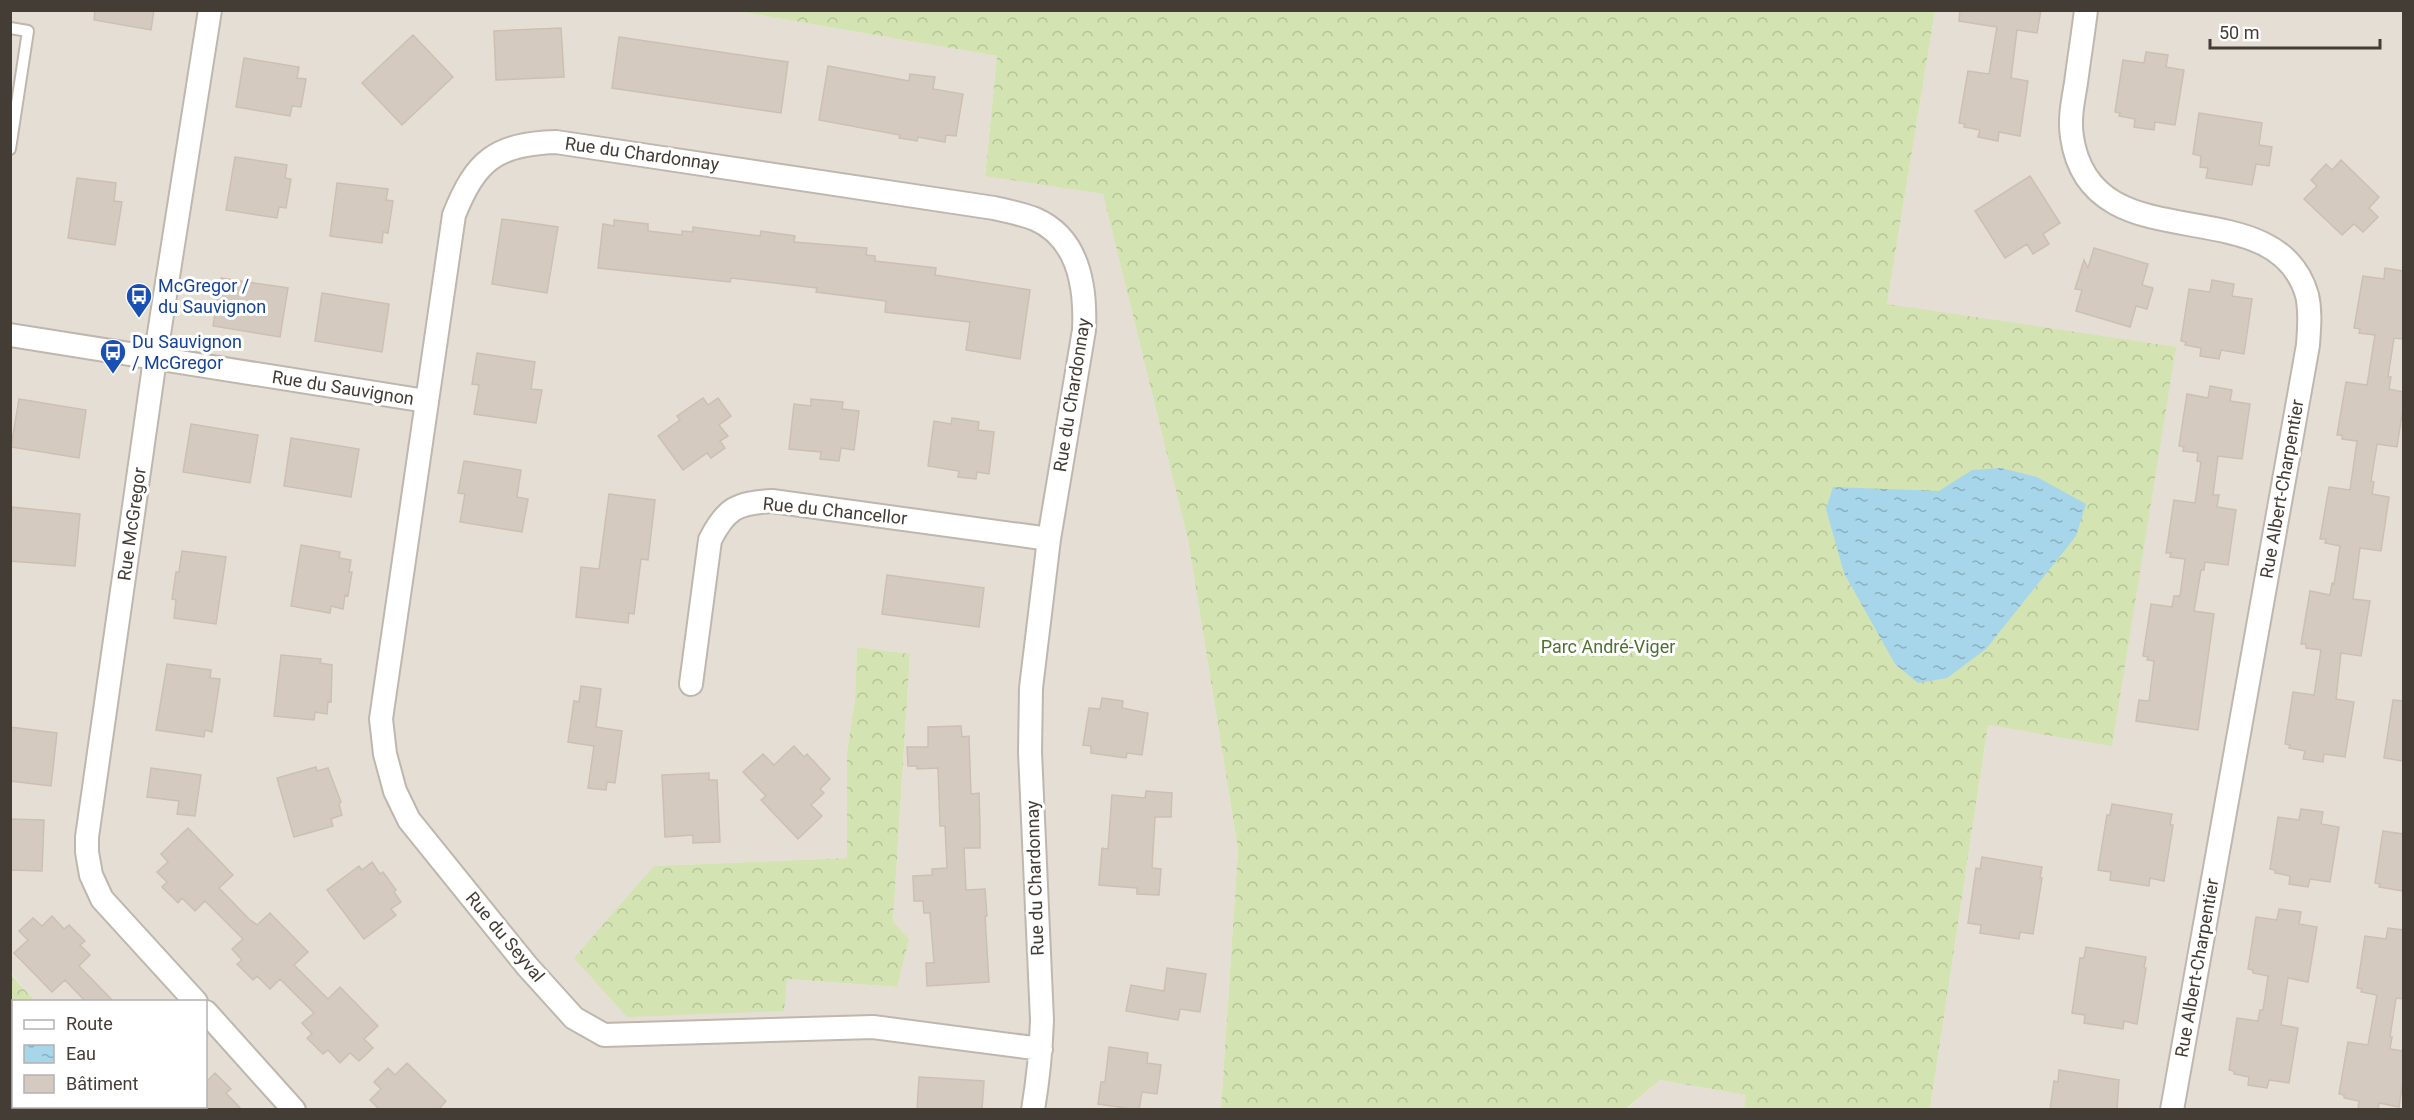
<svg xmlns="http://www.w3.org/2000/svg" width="2414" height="1120" font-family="Roboto,sans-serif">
  <defs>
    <pattern id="forest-crowns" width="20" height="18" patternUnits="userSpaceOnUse" patternTransform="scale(1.5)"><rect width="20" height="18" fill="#d3e3b2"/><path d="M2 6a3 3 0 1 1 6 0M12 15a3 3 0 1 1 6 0" fill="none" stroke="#b6c49a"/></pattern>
    <pattern id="water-ripples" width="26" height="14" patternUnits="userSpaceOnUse" patternTransform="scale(1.5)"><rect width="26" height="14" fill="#a7d6ea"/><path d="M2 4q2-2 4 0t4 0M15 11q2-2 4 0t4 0" fill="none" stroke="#8aafbe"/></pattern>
  </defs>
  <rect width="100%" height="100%" fill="#f2ede6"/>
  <path fill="#e5ded5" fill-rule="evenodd" d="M10 11H736L997 56 985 175 1103 194 1188 540 1238 849 1221 1109H129L126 1107 206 1106V1002L35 1001 11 973ZM857 647 910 654 893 921 909 939 896 987 787 979 654 866 847 858V752L855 698Z
    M1935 11H2403V1109H1930L1988 725 2112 745 1887 304Z
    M1660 1080 1747 1095 1744 1109 1626 1110Z"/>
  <path fill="url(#forest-crowns)" d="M736 11H1935L1887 304 2176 347 2112 746 1988 725 1930 1109H1744L1746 1095 1660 1080 1626 1109H1221L1238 849 1188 540 1103 194 985 176 997 56Z
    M857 647 910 654 893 921 909 939 897 987 787 979 784 1011 627 1017 574 958 654 866 847 858V752L855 698Z
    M10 973 35 1001 14 1002 13 1014 11 1010Z"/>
  <path fill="url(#water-ripples)" d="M2001 468 2037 477 2086 504 2076 536 1986 649 1947 678 1918 683 1895 664 1844 573 1826 509 1833 487 1939 491 1972 470Z"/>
  <path fill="#d5cac0" stroke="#cdbfb1" stroke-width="1.5" d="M95 10H154L151 30 94 20Z
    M1960 10H2041L2037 33 2017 30 2011 78 2028 81 2020 136 1999 132 1998 141 1978 137 1980 130 1964 127 1965 124 1959 123 1968 71 1989 74 1997 27 1959 21Z
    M561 28 564 77 496 80 494 31Z
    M413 35 453 77 402 125 362 83Z
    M619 37 788 62 781 113 612 88Z
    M2146 52 2168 55 2166 67 2184 70 2175 125 2155 122 2154 130 2134 127 2135 119 2119 116 2120 113 2115 112 2123 60 2144 63Z
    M244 58 299 67 297 78 306 79 301 107 292 106 290 116 236 107Z
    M828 66 909 81 910 74 935 77 933 89 963 94 956 136 946 135 945 142 918 137 917 141 899 138 900 135 819 120Z
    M2199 113 2262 123 2259 145 2272 147 2269 166 2256 164 2252 185 2206 178 2208 168 2200 167 2201 156 2193 154Z
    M235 157 287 165 285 178 291 179 286 208 279 207 277 218 226 210Z
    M2341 160 2379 197 2369 208 2378 217 2363 232 2354 224 2342 235 2304 199 2317 186 2311 180 2326 164 2332 170Z
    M2030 176 2060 223 2043 234 2049 244 2033 254 2027 244 2005 258 1975 211Z
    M77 178 116 183 114 201 122 202 115 245 68 238Z
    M337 183 388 189 386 200 393 201 388 233 383 232 382 243 330 236Z
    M502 219 558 227 547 293 492 284Z
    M614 220 648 224V231L682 235V231L693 232V227L760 236 761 231 795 236 794 242 867 248 866 255 875 256V261L936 268 935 275 1030 290 1020 359 966 350 970 322 885 312 886 301 816 292 817 288 731 278 730 282 598 268 603 224 614 226Z
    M2094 248 2148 264 2142 285 2153 288 2147 309 2136 306 2130 327 2076 311 2082 290 2075 289 2084 260 2088 268Z
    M2385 268 2403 271V339L2394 338 2388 377H2391L2389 389 2403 392V408L2397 447 2377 444 2371 481 2374 482 2372 494 2389 497 2381 551 2360 548 2353 599 2370 601 2361 656 2341 653 2336 699 2354 702 2345 757 2324 754 2323 762 2303 759 2305 751 2289 748 2290 745 2285 744 2293 692 2314 695 2321 650 2306 648V644H2301L2310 591 2330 595 2332 583 2334 584 2340 546 2325 543 2326 539H2320L2329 487 2350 490 2357 441 2342 439V435H2337L2346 382 2367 385 2375 335 2359 333 2360 329 2354 328 2363 276 2384 279Z
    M221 278 288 288 280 337 213 326Z
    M2212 280 2234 284 2232 296 2252 299 2244 354 2221 350 2219 359 2200 356 2201 348 2185 345 2186 342 2181 341 2189 289 2210 292Z
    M322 293 389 304 382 352 315 341Z
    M477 353 535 362 531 389 542 390 536 423 474 414 479 385 472 384Z
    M2210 386 2232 390 2230 401 2250 404 2242 459 2218 456 2213 495H2219L2217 507 2236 510 2228 565 2205 562 2204 570H2201L2194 611 2214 614 2198 730 2136 721 2139 700 2149 701 2154 661 2147 660 2148 657 2143 656 2151 604 2172 607 2174 596H2180L2185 559 2170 557 2171 553H2166L2174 500 2195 503 2201 462 2197 461 2198 453 2183 451 2184 447 2179 446 2187 394 2208 398Z
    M703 398 708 405 718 398 731 416 719 425 728 436 720 441 725 448 711 458 707 453 683 470 658 436 680 420 677 416Z
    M19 399 86 410 79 458 11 447Z
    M811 399 843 402 842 409 859 411 854 450 841 448 839 461 820 459 821 452 789 449 794 404 811 406Z
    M952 418 979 422 978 430 994 432 989 474 977 472 976 479 958 477 959 471 928 466 934 421 951 424Z
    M191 424 258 435 250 483 183 472Z
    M291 438 359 449 351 497 284 486Z
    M464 461 521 470 517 497 528 499 522 532 460 522 465 494 458 493Z
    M609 494 655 500 648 560 641 559 634 614 629 613 628 623 576 617 581 567 599 569Z
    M12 507 80 514 75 566 10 561Z
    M301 545 340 552 339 558 351 560 349 572H352L348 596 345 595 343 609 331 606 330 613 291 606Z
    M182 551 226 557 216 624 174 618 176 600 172 599 176 572H179Z
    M887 575 984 588 979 627 882 614Z
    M281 655 321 659 320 663 332 665 331 702 328 701 327 714 315 712 314 720 274 716Z
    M167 664 211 670 210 678 220 679 212 732 205 730 204 737 156 730Z
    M581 686 601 689 596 727 622 731 615 783 607 782 606 790 588 788 594 746 568 742 574 701 579 702Z
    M1102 698 1123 701 1122 708 1148 713 1142 755 1127 753 1126 758 1091 753V746L1083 745 1089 708 1100 709Z
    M2393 700 2403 701V761L2384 758Z
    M961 726 962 737 969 736 971 794 979 793 980 825V848H964L966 890 985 889 987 916H985L989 982 927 986 926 963H934L930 913H924L923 901H914L913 876 932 875V869L947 868 945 826H940L938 768 917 769V766H908L907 747H928V727Z
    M10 727 57 733 51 786 10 781Z
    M794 746 804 757 807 754 830 779 820 789 824 793 811 805 822 816 798 839 761 800 766 796 743 772 763 754 774 765Z
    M316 767 317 771 328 768 341 802 339 804 342 815 331 819 333 826 294 837 277 778Z
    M151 768 201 775 195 816 177 814 179 801 147 797Z
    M709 773V780H717L720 842 693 843V835L665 837 662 775Z
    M1146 791 1172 793 1171 817H1155L1152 868 1161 869 1159 895 1137 894V888L1099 885 1102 848 1108 849 1112 795 1145 798Z
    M2112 804 2172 814 2170 825H2173L2164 881 2150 878 2149 886 2110 880 2111 872 2098 870 2107 815H2110Z
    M2301 809 2323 812 2321 824 2339 827 2330 882 2310 879 2308 887 2289 884 2290 876 2275 873V870L2270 869 2278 817 2299 820Z
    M10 819 44 820 42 871 10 870Z
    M188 828 233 875 219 888 249 919 257 925 270 913 308 952 294 965 328 999 340 987 378 1026 364 1039 373 1048 359 1061 350 1053 340 1063 328 1050 323 1054 307 1038 312 1034 302 1023 314 1013 280 979 270 989 257 976 253 980 237 964 242 960 232 949 243 939 205 901 195 911 182 898 178 903 162 887 167 882 157 872 168 862 161 854Z
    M2383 831 2403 834V891L2379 887 2380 884 2375 883Z
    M1982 857 2042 867 2040 878H2042L2033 934 2020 932 2019 939 1980 933 1981 925 1968 923 1976 868 1980 869Z
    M372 862 380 874 383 872 396 890 394 892 401 902 391 909 396 915 364 939 327 890 359 866 362 870Z
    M2279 909 2301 912 2299 924 2317 927 2308 982 2288 978 2281 1025 2298 1028 2289 1083 2269 1080 2267 1088 2248 1085 2249 1077 2234 1074V1071L2229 1070 2237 1018 2258 1021 2260 1010H2263L2268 976 2253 973V970L2248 969 2256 917 2277 920Z
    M52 916 64 929 69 925 85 941 80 945 90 955 79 966 114 1002H86L65 980 52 992 14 953 28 940 19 931 33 918 42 926Z
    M2388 928 2403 930V999L2396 998 2390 1037H2392L2390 1049 2403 1051V1080L2399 1107 2379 1103 2378 1110H2358L2359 1101 2344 1098V1095L2339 1094 2348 1042 2368 1045 2370 1034 2377 995 2361 992 2362 989 2357 988 2365 936 2386 939Z
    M2086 947 2146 957 2144 968H2146L2137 1024 2124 1021 2123 1029 2084 1023 2085 1015 2072 1013 2080 958H2084Z
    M1167 968 1206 974 1200 1012 1180 1009 1178 1020 1126 1011 1131 985 1164 991Z
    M1109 1047 1148 1053 1147 1063 1161 1065 1157 1094 1142 1092 1139 1110 1098 1104 1101 1082H1105Z
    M407 1063 446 1101 438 1110H380L370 1100 381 1089 374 1082 388 1068 395 1075Z
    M2059 1070 2119 1080 2117 1110H2050L2054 1081 2058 1082Z
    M215 1073 231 1089 226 1093 242 1110H206V1082Z
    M919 1077 984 1081 982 1110H917Z"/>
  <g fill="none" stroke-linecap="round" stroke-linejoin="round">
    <g stroke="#bfb7ad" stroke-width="14">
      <path id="service" d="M10 28 28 31 10 149"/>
    </g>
    <g stroke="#bfb7ad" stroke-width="26">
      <path id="minor" d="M2086 10C2083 35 2079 59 2076 83 2073 101 2069 119 2072 137 2091 268 2275 184 2307 295 2311 312 2309 329 2308 345L2172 1110
        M10 335 426 401
        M691 684 710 540C726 508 737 503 772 501L1049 539
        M196 1002 102 899 91 875 87 852V837L155 359 210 10
        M206 1012 294 1110
        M1033 1110C1038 1080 1041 1050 1042 1020L1030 752 1031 688 1049 539 1084 330C1086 288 1079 238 1035 219 1022 214 1008 211 994 208L556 142C496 144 476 160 454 215L381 719 385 754 395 791 409 820 527 966 574 1018 604 1035 873 1027 1041 1049"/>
    </g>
    <use href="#service" stroke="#fff" stroke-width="10"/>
    <use href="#minor" stroke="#fff" stroke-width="22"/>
  </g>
  <defs>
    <g id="bus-pin" transform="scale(1.35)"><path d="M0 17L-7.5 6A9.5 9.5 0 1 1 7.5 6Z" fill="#1a4fb4" stroke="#fff"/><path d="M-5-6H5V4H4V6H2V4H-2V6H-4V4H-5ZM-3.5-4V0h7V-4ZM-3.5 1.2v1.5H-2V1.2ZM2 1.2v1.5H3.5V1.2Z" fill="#fff"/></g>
  </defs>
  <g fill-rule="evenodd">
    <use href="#bus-pin" x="139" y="296"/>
    <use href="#bus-pin" x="113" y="352"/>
  </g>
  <g text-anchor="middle" stroke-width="6" stroke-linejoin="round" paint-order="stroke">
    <g font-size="18" fill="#443d36" stroke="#fff">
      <text transform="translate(642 154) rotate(8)" y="6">Rue du Chardonnay</text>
      <text transform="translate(343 388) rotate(9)" y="6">Rue du Sauvignon</text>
      <text transform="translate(1072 395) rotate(-81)" y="6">Rue du Chardonnay</text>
      <text transform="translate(2282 489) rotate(-80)" y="6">Rue Albert-Charpentier</text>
      <text transform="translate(835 511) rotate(6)" y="6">Rue du Chancellor</text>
      <text transform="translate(132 524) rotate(-82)" y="6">Rue McGregor</text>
      <text transform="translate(1035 878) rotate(-92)" y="6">Rue du Chardonnay</text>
      <text transform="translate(505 937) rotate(50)" y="6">Rue du Seyval</text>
      <text transform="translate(2197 968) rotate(-80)" y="6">Rue Albert-Charpentier</text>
    </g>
    <g font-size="18" fill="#164399" stroke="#fff" text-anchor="start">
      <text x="158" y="292">McGregor /<tspan x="158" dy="21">du Sauvignon</tspan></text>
      <text x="132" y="348">Du Sauvignon<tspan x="132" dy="21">/ McGregor</tspan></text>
    </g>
    <g font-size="18" fill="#4f712e" stroke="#fff">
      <text x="1608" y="653">Parc André-Viger</text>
    </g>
  </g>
  <rect width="2414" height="1120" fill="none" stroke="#443d36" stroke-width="24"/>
  <rect x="12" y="1000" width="195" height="108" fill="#ffffff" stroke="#b4b1af" stroke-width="1.5"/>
  <rect x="24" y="1020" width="30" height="9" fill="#ffffff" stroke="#b4b1af" stroke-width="1.5"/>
  <text x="66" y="1030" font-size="18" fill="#443d36">Route</text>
  <rect x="24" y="1045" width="30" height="18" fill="url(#water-ripples)" stroke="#b4b1af" stroke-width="1.5"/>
  <text x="66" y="1060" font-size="18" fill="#443d36">Eau</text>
  <rect x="24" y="1075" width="30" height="18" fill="#d5cac0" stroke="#b4b1af" stroke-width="1.5"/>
  <text x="66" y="1090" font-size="18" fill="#443d36">Bâtiment</text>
  <path d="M2210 39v9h170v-9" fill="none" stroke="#443d36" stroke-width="3"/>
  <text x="2219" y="39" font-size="18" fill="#443d36" stroke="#ffffff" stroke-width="4.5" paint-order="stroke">50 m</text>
</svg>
